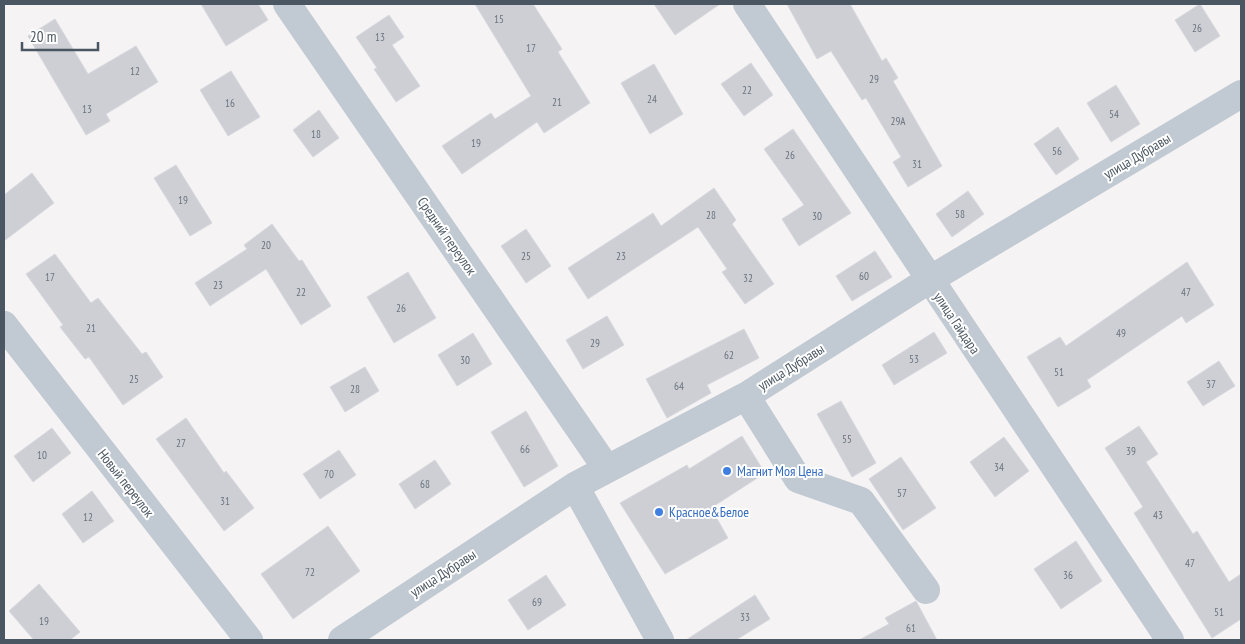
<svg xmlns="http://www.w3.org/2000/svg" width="1245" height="644" font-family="'PT Sans Narrow',sans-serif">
  <rect width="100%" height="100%" fill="#f5f3f3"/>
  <path fill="#cdcfd5" stroke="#d7d9de" d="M201 4H258L268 20 226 46Z
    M475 4H533L562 49 558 52 590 103 544 133 537 122 462 174 442 146 491 113 495 119 531 96Z
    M654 4H720L675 35Z
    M787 4H850L882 61 886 58 898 78 893 81 942 166 908 187 893 162 901 157 866 98 862 100 831 51 817 59Z
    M1200 4 1220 36 1195 52 1175 20Z
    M389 15 404 37 392 45 420 86 396 102 374 69 377 68 356 37Z
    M55 19 88 74 136 46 158 82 106 114 110 121 86 135 28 36Z
    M751 63 773 95 744 116 721 84Z
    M654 64 683 114 650 134 621 83Z
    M231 71 260 117 228 136 200 90Z
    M1116 85 1140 124 1111 142 1087 103Z
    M319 110 339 138 313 157 293 130Z
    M1058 127 1079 159 1056 175 1034 144Z
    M793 129 851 213 799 246 782 219 804 205 764 149Z
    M176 165 212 223 190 236 154 178Z
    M32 173 54 203 4 241V195Z
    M714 188 736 220 732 224 774 284 745 304 722 272 727 269 698 227 588 299 568 268 653 213 661 226Z
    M968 191 984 214 952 237 936 214Z
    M272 224 299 261 302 260 331 306 301 325 266 269 210 306 195 283 247 249 244 245Z
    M526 229 551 266 526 283 501 246Z
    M875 251 892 277 852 301 836 276Z
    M55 254 91 303 98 298 142 354 146 352 163 377 123 405 89 357 85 359 60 327 63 325 26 274Z
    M1187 262 1214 305 1186 323 1182 316 1087 380 1091 387 1058 407 1027 357 1060 337 1066 346Z
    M408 272 436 318 394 343 367 297Z
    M607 316 624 345 583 369 566 340Z
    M744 329 759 358 707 385 711 393 667 418 646 379Z
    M934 332 947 353 894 385 882 365Z
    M473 333 492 364 457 386 438 355Z
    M1219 361 1235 386 1203 406 1187 382Z
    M365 367 379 391 345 412 330 387Z
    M841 401 876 463 852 477 817 414Z
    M526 411 558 466 524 487 491 432Z
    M186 418 224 473 226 471 254 508 224 531 156 439Z
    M1139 426 1158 454 1146 462 1193 534 1197 531 1229 582 1241 574V619L1212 638 1134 513 1143 507 1105 448Z
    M52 428 71 453 33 482 14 456Z
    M742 436 765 473 711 508 728 538 665 574 620 503 687 465 689 469Z
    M1004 437 1029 471 995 497 970 462Z
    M339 450 356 475 320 499 303 474Z
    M901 457 936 508 903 530 869 479Z
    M435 460 451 484 415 509 399 484Z
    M92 491 114 521 83 543 62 514Z
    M328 526 360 571 293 619 261 574Z
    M1076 541 1102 581 1061 609 1034 569Z
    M546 575 566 605 528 630 508 600Z
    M39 584 80 632 70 640H34L9 611Z
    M755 595 770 619 736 640H686Z
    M916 601 937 640H859L889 624 885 618Z"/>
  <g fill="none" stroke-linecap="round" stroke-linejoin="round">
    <path stroke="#c1cad2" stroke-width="28" d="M287 4 607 469
      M747 4 1170 640
      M4 325 249 640
      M746 396 798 479 861 501 926 590
      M575 486 660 640
      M342 640 575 486 746 396 929 280 1241 94"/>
  </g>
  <g fill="#3f7fe0" stroke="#fff" stroke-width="2">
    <circle cx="727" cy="471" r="5"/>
    <circle cx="659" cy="512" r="5"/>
  </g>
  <g text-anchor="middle" stroke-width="4" stroke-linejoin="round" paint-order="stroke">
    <g font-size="11" fill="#6b747e">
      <text x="499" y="23">15</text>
      <text x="1197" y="32">26</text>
      <text x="380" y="41">13</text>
      <text x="531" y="52">17</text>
      <text x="135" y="75">12</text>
      <text x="874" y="83">29</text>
      <text x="747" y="94">22</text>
      <text x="652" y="103">24</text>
      <text x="557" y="106">21</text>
      <text x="230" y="107">16</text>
      <text x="87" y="113">13</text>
      <text x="1114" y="118">54</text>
      <text x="898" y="125">29А</text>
      <text x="316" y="138">18</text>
      <text x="476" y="147">19</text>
      <text x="1057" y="155">56</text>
      <text x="790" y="159">26</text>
      <text x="917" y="168">31</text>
      <text x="183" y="204">19</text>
      <text x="960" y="218">58</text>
      <text x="711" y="219">28</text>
      <text x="817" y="220">30</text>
      <text x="266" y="249">20</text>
      <text x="526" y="260">25</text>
      <text x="621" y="260">23</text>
      <text x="864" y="280">60</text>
      <text x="50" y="281">17</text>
      <text x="748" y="282">32</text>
      <text x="218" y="289">23</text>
      <text x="301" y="296">22</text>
      <text x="1186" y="296">47</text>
      <text x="401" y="312">26</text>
      <text x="91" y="332">21</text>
      <text x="1121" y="337">49</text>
      <text x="595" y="347">29</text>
      <text x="729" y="359">62</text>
      <text x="914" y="363">53</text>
      <text x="465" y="364">30</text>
      <text x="1059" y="376">51</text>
      <text x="134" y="383">25</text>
      <text x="1211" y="388">37</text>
      <text x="679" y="390">64</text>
      <text x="355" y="393">28</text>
      <text x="847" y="443">55</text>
      <text x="181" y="447">27</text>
      <text x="525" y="453">66</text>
      <text x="1131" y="455">39</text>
      <text x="42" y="459">10</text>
      <text x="999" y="471">34</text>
      <text x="329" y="478">70</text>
      <text x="425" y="488">68</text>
      <text x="902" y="497">57</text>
      <text x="225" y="505">31</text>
      <text x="1158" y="519">43</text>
      <text x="88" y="521">12</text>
      <text x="1190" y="567">47</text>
      <text x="310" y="576">72</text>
      <text x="1068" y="579">36</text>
      <text x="537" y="606">69</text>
      <text x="1219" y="616">51</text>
      <text x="745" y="621">33</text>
      <text x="44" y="625">19</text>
      <text x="911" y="632">61</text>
    </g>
    <g font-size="14" fill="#4a5661" stroke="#fff">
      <text transform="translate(1137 156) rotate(-31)" y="5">улица Дубравы</text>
      <text transform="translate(447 236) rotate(55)" y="5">Средний переулок</text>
      <text transform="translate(957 323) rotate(56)" y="5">улица Гайдара</text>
      <text transform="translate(791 367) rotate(-32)" y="5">улица Дубравы</text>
      <text transform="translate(126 483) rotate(52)" y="5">Новый переулок</text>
      <text transform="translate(443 573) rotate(-33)" y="5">улица Дубравы</text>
    </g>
    <g font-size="14" fill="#366cbe" stroke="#fff" text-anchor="start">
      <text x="737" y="476">Магнит Моя Цена</text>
      <text x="669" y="517">Красное&amp;Белое</text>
    </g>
  </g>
  <rect width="1245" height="644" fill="none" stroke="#4a5661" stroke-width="10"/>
  <path d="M22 42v8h76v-8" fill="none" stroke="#4a5661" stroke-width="2.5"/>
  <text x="30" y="42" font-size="15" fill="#4a5661" stroke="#ffffff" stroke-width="4" paint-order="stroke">20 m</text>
</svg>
